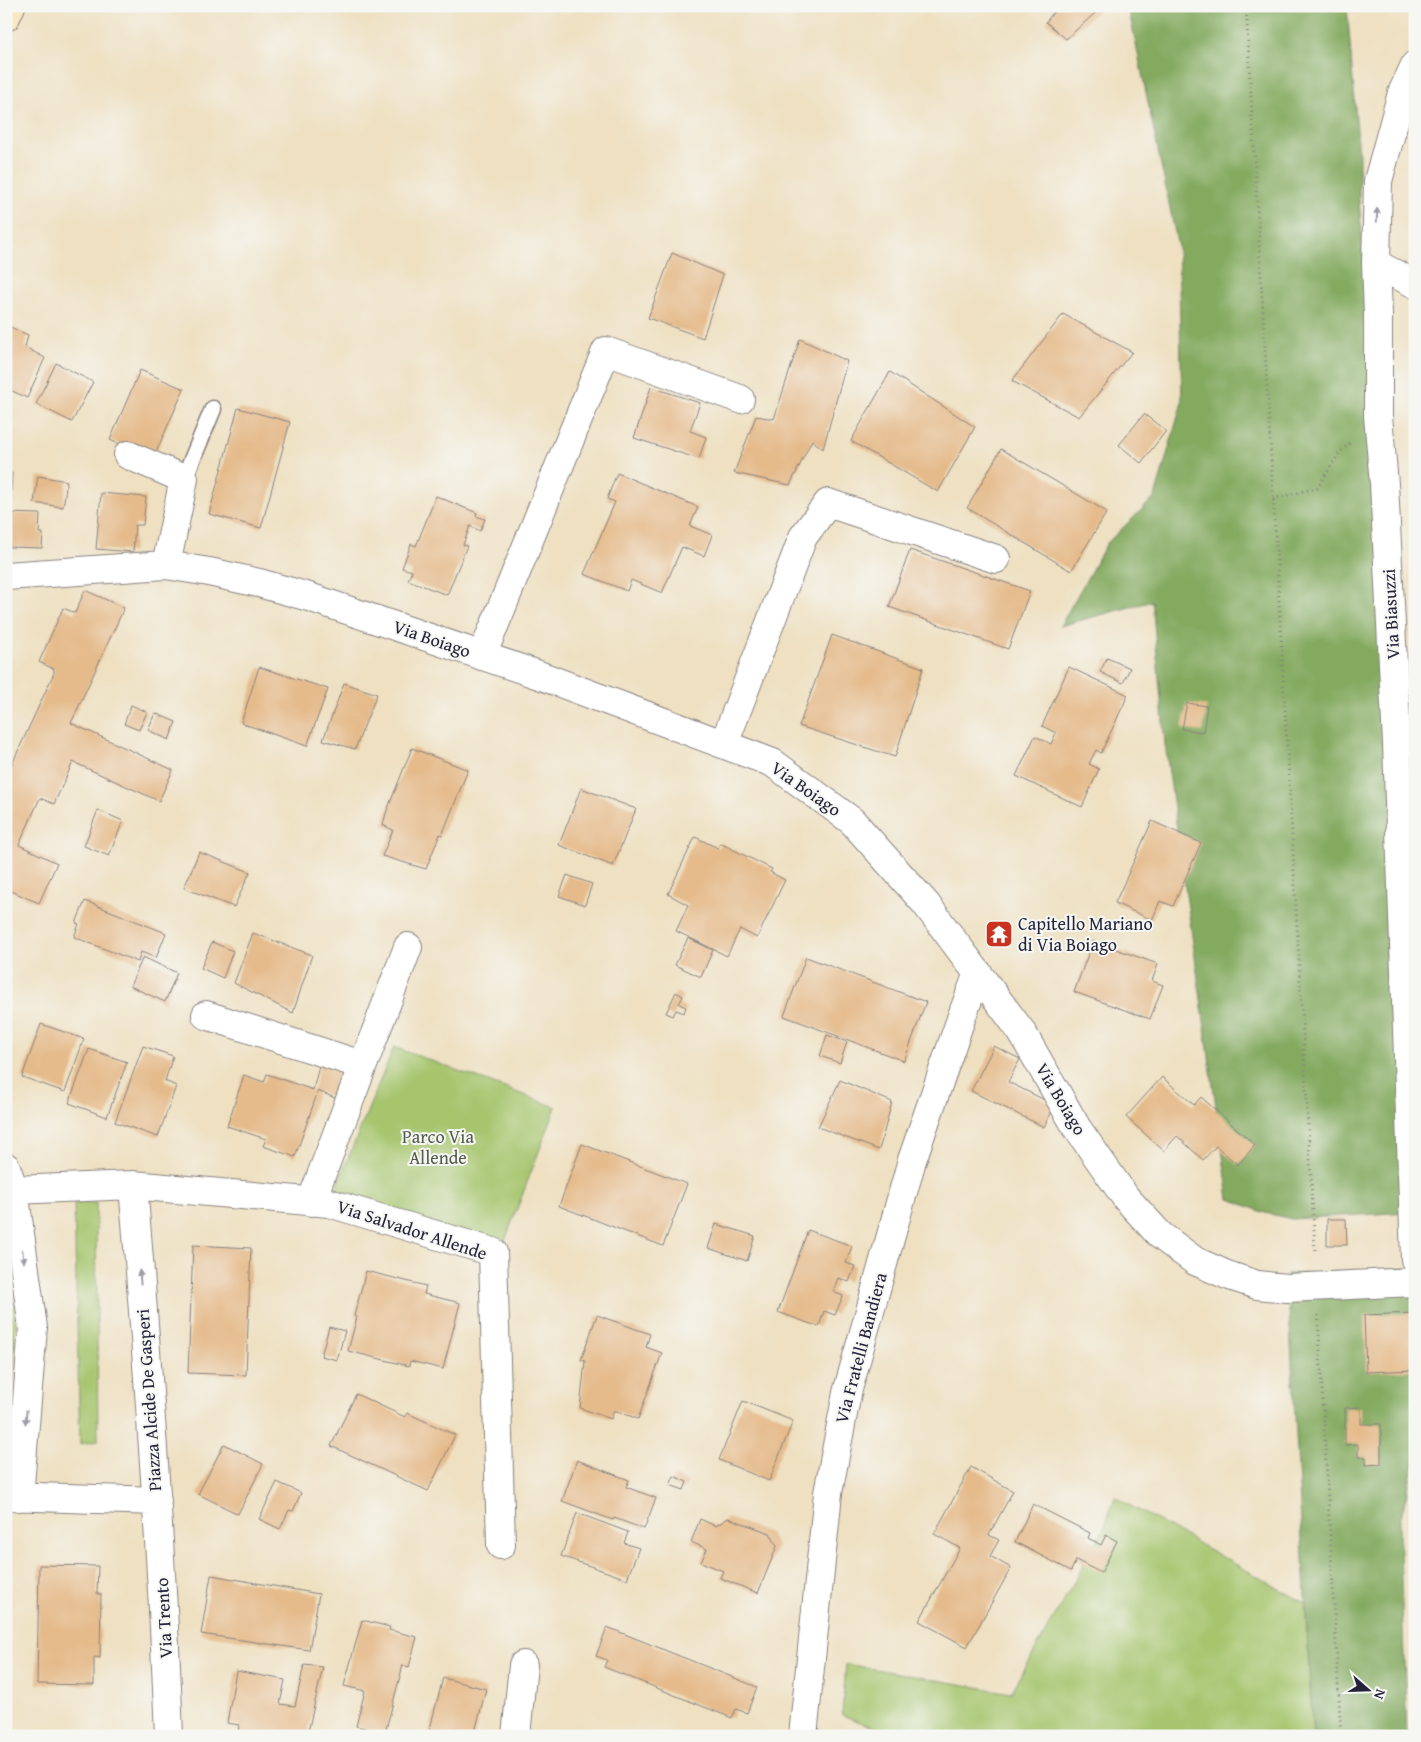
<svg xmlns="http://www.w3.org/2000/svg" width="1421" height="1742" font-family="'Gentium Book Plus',serif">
  <rect width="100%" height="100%" fill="#f6f6f2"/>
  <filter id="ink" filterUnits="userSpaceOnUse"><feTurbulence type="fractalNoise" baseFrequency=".02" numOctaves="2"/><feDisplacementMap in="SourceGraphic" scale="10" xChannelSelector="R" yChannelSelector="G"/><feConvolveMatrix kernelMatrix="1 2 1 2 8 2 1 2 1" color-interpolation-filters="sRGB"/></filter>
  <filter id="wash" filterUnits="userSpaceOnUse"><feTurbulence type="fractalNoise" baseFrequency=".0096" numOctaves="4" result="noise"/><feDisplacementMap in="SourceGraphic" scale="20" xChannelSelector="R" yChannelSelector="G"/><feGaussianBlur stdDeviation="1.12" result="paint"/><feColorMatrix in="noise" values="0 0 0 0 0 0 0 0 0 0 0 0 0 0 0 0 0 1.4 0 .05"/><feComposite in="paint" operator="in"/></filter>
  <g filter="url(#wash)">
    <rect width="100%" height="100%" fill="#eee0c1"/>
    <path fill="#a6c56d" stroke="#647454" d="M394 1047 556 1107 502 1248 332 1197Z
      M74 1203H96L98 1441 80 1444Z
      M6 1254 16 1314 11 1482H6Z
      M1115 1497 1305 1603 1313 1736H896L842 1715 846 1664 1011 1693 1103 1531Z"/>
    <path fill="#84aa60" stroke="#53664e" d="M1128 6H1347L1359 155V201L1375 387 1409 1212 1292 1219 1265 1213 1229 1199 1165 744 1152 601 1060 626 1107 543 1155 497 1182 402 1178 247Z
      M1415 1268V1459L1399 1525 1407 1736H1313L1287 1274Z"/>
    <g id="blocks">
      <path fill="#e5bb8c" d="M1058 6H1103L1066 39 1046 22Z
        M672 253 723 275 703 338 648 318Z
        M1063 314 1132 352 1079 417 1012 381Z
        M6 325 28 335 25 347 45 358 27 398 6 388Z
        M800 339 847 361 823 449 812 440 790 485 734 473 756 416 774 419Z
        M56 363 93 382 72 422 36 404Z
        M140 370 184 389 153 459 110 440Z
        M890 372 975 427 938 492 851 441Z
        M651 387 700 403 690 431 706 437 699 459 634 438Z
        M238 408 290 422 261 528 209 514Z
        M1144 414 1166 431 1141 463 1119 445Z
        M1001 449 1107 512 1071 571 967 508Z
        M6 473H12L11 493H6Z
        M617 473 698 507 690 526 712 535 704 556 682 547 662 593 631 580 627 591 584 574 615 502 607 499Z
        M38 476 67 481 63 507 34 503Z
        M101 493 146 497 143 525H135L133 552 96 549Z
        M436 496 477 513 476 516 485 519 480 531 470 526 463 545 467 546 447 595 408 580 412 571 402 568 411 544 416 546Z
        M6 513 40 514 39 533H43L42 548 9 547 10 533H6Z
        M910 550 1030 591 1008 649 889 607Z
        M85 590 124 608 71 723 173 770 159 801 73 762 54 804 40 798 19 845 57 863 39 903 6 889V777L54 673V669L39 662 63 608 75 613Z
        M832 635 923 668 895 757 799 726Z
        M1107 658 1130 668 1123 683 1100 672Z
        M259 667 328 689 307 746 241 723Z
        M1069 667 1128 695 1101 753 1096 750 1089 764 1099 769 1082 807 1016 776 1035 736 1051 744 1056 733 1042 726Z
        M344 683 377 694 355 749 323 740Z
        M1187 703 1207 706 1203 732 1182 729Z
        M131 705 147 712 139 730 124 724Z
        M155 713 176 722 169 740 148 730Z
        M412 748 468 770 442 835 440 834 426 869 382 856 393 830 383 825 386 813Z
        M581 788 636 809 613 866 559 845Z
        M98 810 123 821 109 856 84 846Z
        M1152 821 1201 843 1173 906 1160 901 1152 920 1115 903Z
        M695 837 718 848 720 843 772 869 770 872 785 880 757 938 740 929 727 956 676 931 688 905 668 894Z
        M199 852 250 872 234 907 184 888Z
        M567 875 592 884 585 905 559 896Z
        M85 901 166 933 156 958 141 952 138 962 74 937 79 924 76 923Z
        M253 933 312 955 293 1013 234 983Z
        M688 938 713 950 701 977 675 965Z
        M1093 941 1158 964 1152 981 1163 985 1150 1019 1074 992Z
        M212 942 233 951 223 978 201 968Z
        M143 957 177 973 165 1002 130 986Z
        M806 957 926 1002 904 1061 784 1016Z
        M676 992 683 996 679 1004 686 1007 684 1013 676 1010 673 1016 666 1013Z
        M41 1024 84 1039 65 1092 22 1077Z
        M827 1035 847 1042 840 1063 820 1056Z
        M143 1046 173 1056 165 1081 176 1086 158 1137 115 1122Z
        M994 1046 1020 1059 1008 1082 1055 1105 1044 1127 971 1091Z
        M89 1049 127 1062 107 1117 69 1103Z
        M320 1062 350 1071 340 1100 318 1091 295 1157 263 1146 266 1139 227 1126 244 1075 264 1082 267 1074 313 1090Z
        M1162 1077 1194 1105 1201 1097 1255 1145 1238 1165 1216 1146 1203 1160 1177 1136 1164 1151 1126 1117Z
        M840 1080 892 1102 879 1150 818 1127Z
        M582 1144 687 1184 663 1246 559 1206Z
        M1327 1219H1346L1347 1245H1327Z
        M716 1224 755 1236 747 1261 708 1248Z
        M808 1230 852 1246 846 1263 855 1266 849 1282 838 1278 833 1292 843 1296 835 1315 824 1311 819 1327 778 1312Z
        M193 1245 251 1248 246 1375 188 1373Z
        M366 1271 426 1286 424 1294 460 1303 443 1369 410 1361 409 1366 348 1351 357 1317 354 1316Z
        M1415 1313V1370L1366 1372 1364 1315Z
        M597 1315 650 1334 646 1347 662 1353 638 1419 614 1410 611 1419 580 1408 585 1361 581 1360Z
        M329 1327 345 1331 337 1360 321 1356Z
        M356 1394 405 1417 407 1413 455 1435 428 1491 331 1446Z
        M743 1401 793 1421 769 1481 719 1460Z
        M1361 1407V1424H1381V1464L1366 1465V1457H1358V1444L1345 1445V1408Z
        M224 1444 263 1464 238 1514 198 1494Z
        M577 1460 629 1480 626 1487 656 1498 644 1529 614 1518 613 1520 562 1501Z
        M971 1467 1013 1491 989 1535 999 1540 990 1556 1011 1568 967 1647 919 1621 960 1548 934 1534Z
        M674 1476 687 1482 684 1490 670 1485Z
        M277 1482 301 1493 293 1511 289 1510 280 1529 259 1519Z
        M1033 1504 1090 1533 1088 1538 1101 1545 1106 1535 1117 1541 1101 1573 1076 1560 1071 1571 1015 1542Z
        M577 1513 628 1532 624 1543 639 1548 627 1579 561 1556Z
        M728 1518 770 1533 777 1546 758 1593 720 1578 723 1571 701 1562 707 1549 691 1542 700 1519 716 1526Z
        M39 1565 98 1566 97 1594H101L100 1658 94 1657V1685L37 1684Z
        M211 1575 319 1594 309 1650 201 1634Z
        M362 1620 390 1627 389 1630 417 1637 409 1667 403 1665 385 1733 356 1726 365 1691 344 1686Z
        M607 1627 757 1687 747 1713 736 1709 732 1718 604 1667 607 1660 596 1656Z
        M304 1665 323 1667 307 1736H238L239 1725 227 1723 236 1671 285 1680 280 1704 295 1706Z
        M443 1678 486 1689 474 1736H428Z"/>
    </g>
  </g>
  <g filter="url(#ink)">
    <use href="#blocks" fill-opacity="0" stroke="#88817e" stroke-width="1"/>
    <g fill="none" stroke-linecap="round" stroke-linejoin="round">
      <g stroke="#88817e" stroke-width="19">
        <path id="service" d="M184 479 213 409"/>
      </g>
      <g stroke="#88817e" stroke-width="30">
        <path id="minor" d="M1415 65 1402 93 1378 181 1376 264 1378 314V416L1384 484 1397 744 1415 1259
          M1376 264 1415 284
          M128 455 184 479 166 565
          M482 656 606 351 740 399
          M724 744 803 537 828 503 996 559
          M206 1015 362 1065
          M6 1167 14 1190 33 1328 19 1497
          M133 1185C148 1368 162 1552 169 1736
          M14 1190 133 1185 329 1203 493 1252 501 1545
          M311 1202 408 947
          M6 1496 157 1501
          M516 1736 523 1665
          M803 1736 828 1493 847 1393 912 1160 963 1013 978 973"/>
      </g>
      <g stroke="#88817e" stroke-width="30">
        <path id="tertiary" d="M6 576 166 565 209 572 259 583 309 597 539 675 773 763 852 821 926 904 1021 1031 1077 1128 1126 1198 1160 1235 1195 1261 1227 1275 1257 1285 1287 1288 1415 1282"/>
      </g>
      <g stroke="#88817e" stroke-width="30">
        <path id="secondary" d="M6 17 11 6"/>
      </g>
      <path stroke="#88817e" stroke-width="3" stroke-dasharray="1 4" stroke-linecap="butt" d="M1246 6 1315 1250
        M1273 499 1317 488 1340 452 1350 443
        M1318 1315 1341 1736"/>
      <use href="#service" stroke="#fff" stroke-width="16"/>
      <use href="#minor" stroke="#fff" stroke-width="28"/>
      <use href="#tertiary" stroke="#fff" stroke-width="28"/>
      <use href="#secondary" stroke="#f6e9c3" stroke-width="28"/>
    </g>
    <defs><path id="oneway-solid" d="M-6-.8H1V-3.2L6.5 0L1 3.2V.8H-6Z" transform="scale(1.25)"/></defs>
    <g fill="#9c9ca7">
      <use href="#oneway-solid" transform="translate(1377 215) rotate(-88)"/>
      <use href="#oneway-solid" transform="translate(23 1256) rotate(82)"/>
      <use href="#oneway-solid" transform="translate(140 1277) rotate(-95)"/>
      <use href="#oneway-solid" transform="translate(26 1417) rotate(95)"/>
    </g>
  </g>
  <defs>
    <g id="temple-square" transform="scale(1.4375)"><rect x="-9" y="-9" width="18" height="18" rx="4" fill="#c8321e" stroke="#f6f6f2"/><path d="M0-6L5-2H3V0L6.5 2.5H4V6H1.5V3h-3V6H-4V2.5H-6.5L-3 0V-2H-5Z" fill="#fff"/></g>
  </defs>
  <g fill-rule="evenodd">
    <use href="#temple-square" x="999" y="934"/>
  </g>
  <g text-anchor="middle" stroke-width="4" stroke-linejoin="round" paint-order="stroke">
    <g font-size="18" fill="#22223b" stroke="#f6f6f2">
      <text transform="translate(1391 614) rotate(-93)" y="6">Via Biasuzzi</text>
      <text transform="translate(432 639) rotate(19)" y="6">Via Boiago</text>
      <text transform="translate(806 789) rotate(35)" y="6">Via Boiago</text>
      <text transform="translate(1061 1099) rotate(59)" y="6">Via Boiago</text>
      <text transform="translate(412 1230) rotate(18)" y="6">Via Salvador Allende</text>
      <text transform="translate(861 1348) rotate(-75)" y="6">Via Fratelli Bandiera</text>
      <text transform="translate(149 1400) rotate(-94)" y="6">Piazza Alcide De Gasperi</text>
      <text transform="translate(164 1618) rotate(-93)" y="6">Via Trento</text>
    </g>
    <g font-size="18" fill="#22223b" stroke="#f6f6f2" text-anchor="start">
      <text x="1018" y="930">Capitello Mariano<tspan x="1018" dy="21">di Via Boiago</tspan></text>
    </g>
    <g font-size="18" fill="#505b4c" stroke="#f6f6f2">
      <text x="438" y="1143">Parco Via<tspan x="438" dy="21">Allende</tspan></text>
    </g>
  </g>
  <rect width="1421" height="1742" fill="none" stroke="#f6f6f2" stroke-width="25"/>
  <g transform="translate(1368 1690) rotate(110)" stroke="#f6f6f2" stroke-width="4" paint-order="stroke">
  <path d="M0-4L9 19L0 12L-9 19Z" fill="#22223b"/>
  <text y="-8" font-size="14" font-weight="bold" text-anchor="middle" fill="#22223b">N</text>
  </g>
</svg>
